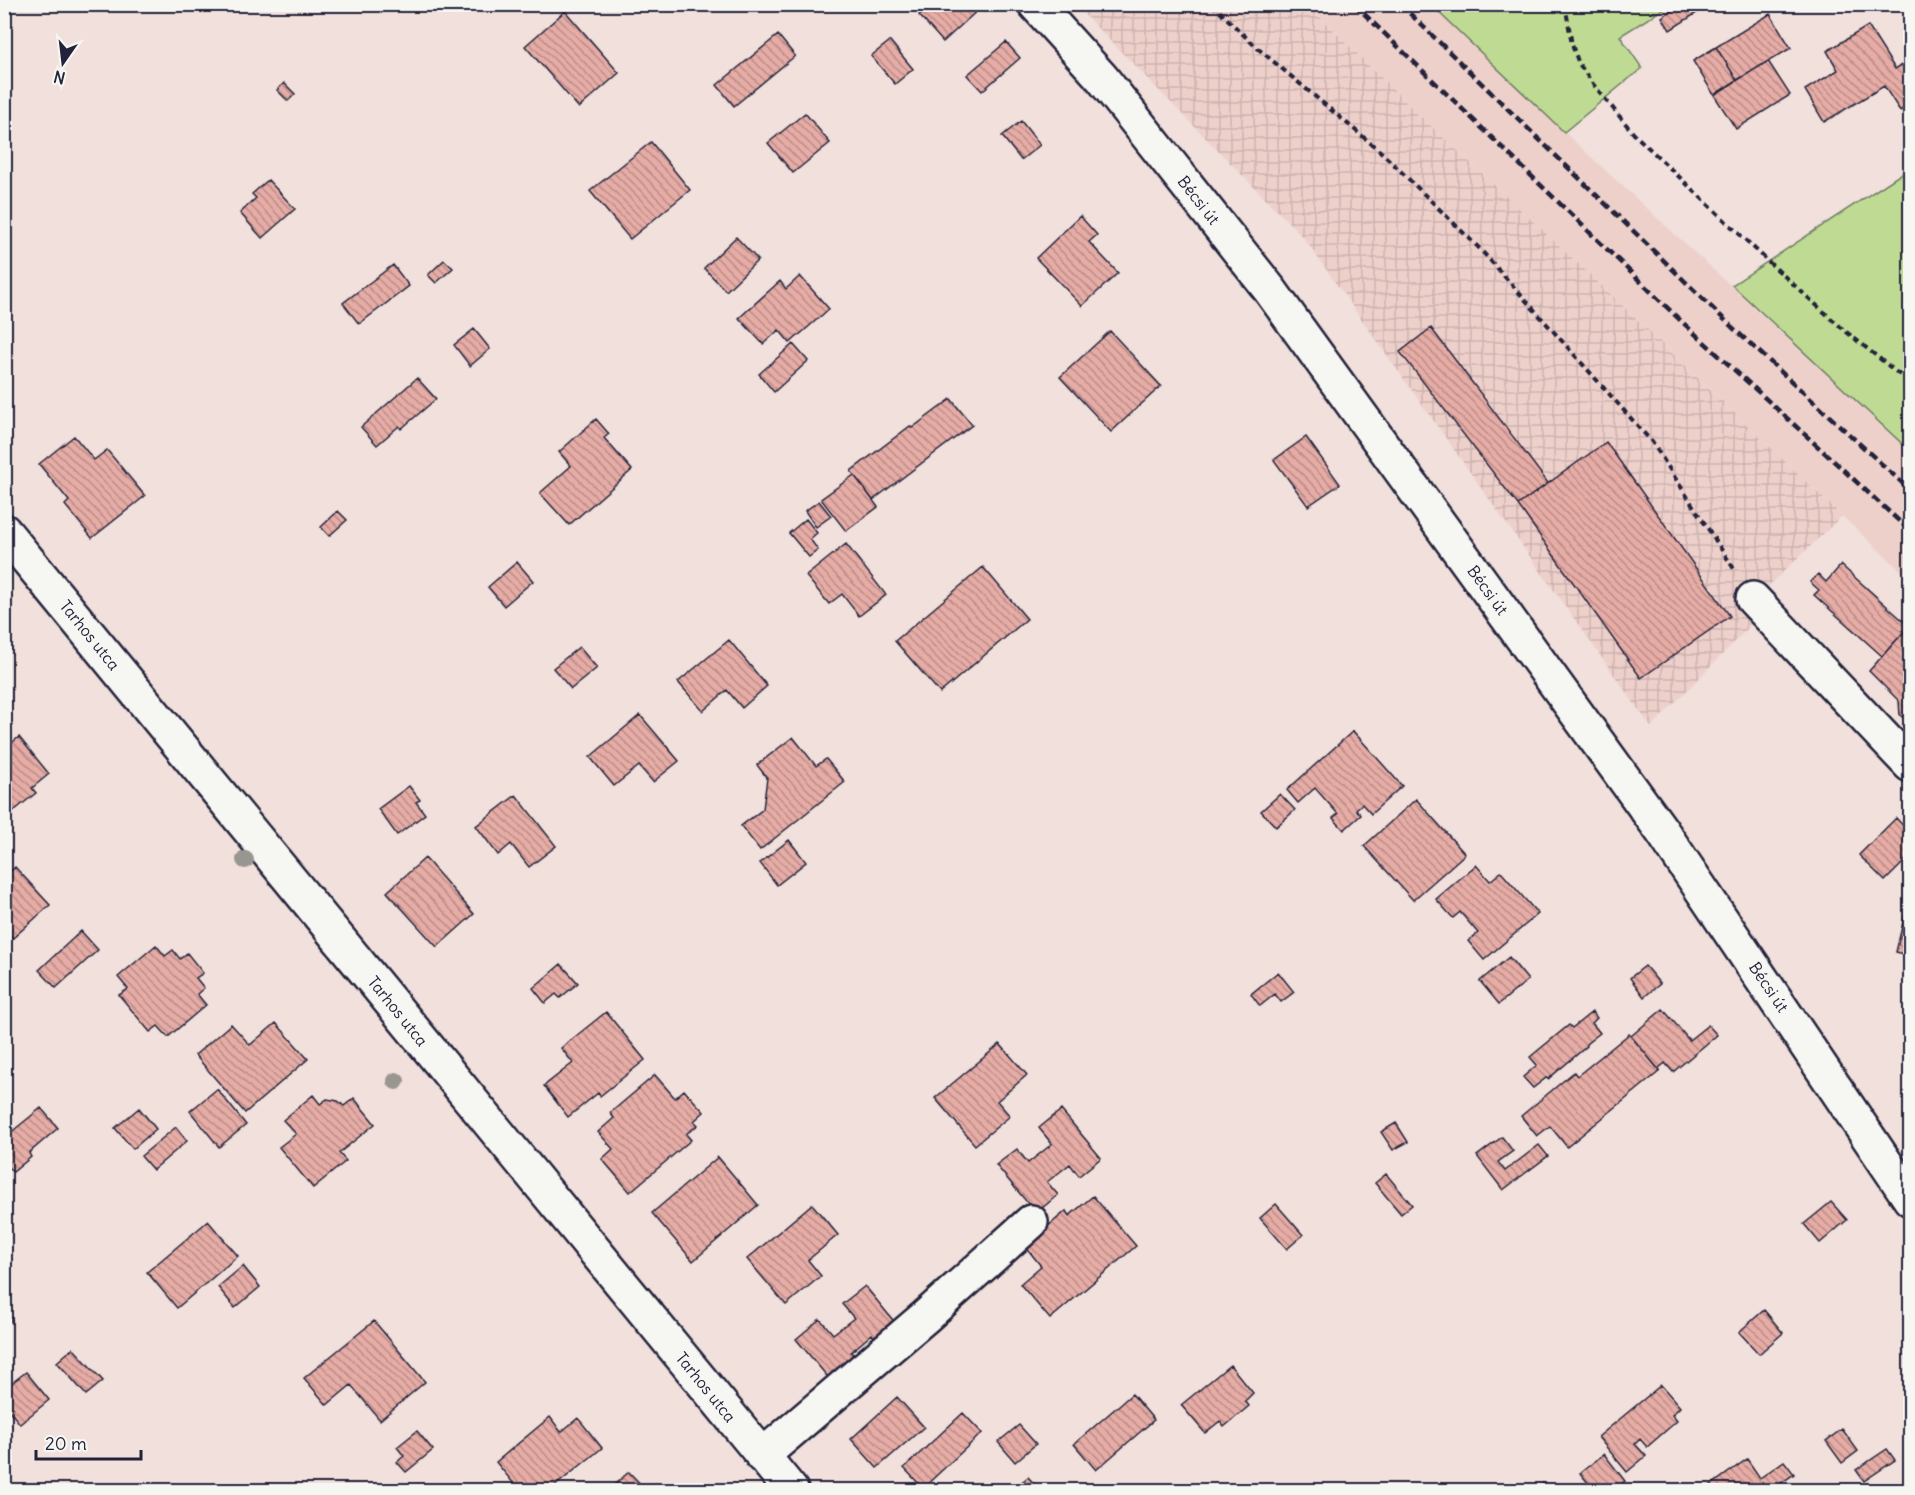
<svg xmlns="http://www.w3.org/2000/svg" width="1915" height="1495" font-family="Delius,sans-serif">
  <defs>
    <pattern id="industrial-grid" width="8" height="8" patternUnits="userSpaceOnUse" patternTransform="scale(1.5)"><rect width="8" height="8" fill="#eed0cb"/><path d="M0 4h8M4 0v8" fill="none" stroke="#ccb2af"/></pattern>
    <pattern id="building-back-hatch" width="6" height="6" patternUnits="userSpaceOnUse" patternTransform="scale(1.5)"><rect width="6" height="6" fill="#e6aca5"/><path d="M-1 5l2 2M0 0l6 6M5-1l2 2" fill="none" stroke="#ba8c88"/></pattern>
  </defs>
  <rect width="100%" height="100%" fill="#f1e0db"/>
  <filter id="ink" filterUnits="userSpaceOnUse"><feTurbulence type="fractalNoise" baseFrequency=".0167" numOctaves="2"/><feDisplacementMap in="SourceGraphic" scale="12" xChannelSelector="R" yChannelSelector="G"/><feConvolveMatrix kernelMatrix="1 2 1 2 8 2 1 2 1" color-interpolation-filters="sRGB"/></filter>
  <g filter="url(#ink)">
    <path fill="#eed0cb" d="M1308 5H1431L1564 132 1910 451V579L1842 516 1598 282 1414 110Z"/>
    <path fill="url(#industrial-grid)" d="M1075 5H1308L1414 110 1598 282 1842 516 1744 609 1755 621 1651 727 1303 237Z"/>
    <path fill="#bfdb93" stroke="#707e67" stroke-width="1.5" d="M1431 5H1670L1620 36 1642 68 1564 132Z
      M1910 168V451L1732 285Z"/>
    <path fill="url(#building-back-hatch)" stroke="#22223b" stroke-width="1.5" d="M932 4H977L980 8 943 42 919 15Z
      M1681 4H1700L1703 9 1670 30 1662 17Z
      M565 11 619 73 579 108 525 46Z
      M1770 14 1791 48 1737 80 1716 47Z
      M1868 26 1895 69 1910 60 1907 55 1910 53V105L1900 111 1884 86 1824 122 1805 90 1838 70 1827 51Z
      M778 35 795 56 734 106 717 85Z
      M890 41 913 69 895 84 871 56Z
      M1006 42 1020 58 982 91 967 75Z
      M1716 47 1737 80 1714 95 1693 61Z
      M1768 61 1790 95 1736 129 1714 95Z
      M284 83 295 94 288 101 277 90Z
      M805 113 830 143 793 173 768 143Z
      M1021 121 1040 145 1021 160 1002 136Z
      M651 142 690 190 630 239 590 191Z
      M268 180 295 209 262 238 240 213 256 198 252 194Z
      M1080 216 1097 235 1089 242 1118 273 1082 306 1036 258Z
      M736 237 758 260 726 291 704 268Z
      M444 260 453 268 436 283 428 275Z
      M393 265 409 286 359 324 343 303Z
      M800 276 829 309 790 343 779 330 763 344 739 318 780 281 786 289Z
      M1431 328 1548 483 1518 505 1400 352Z
      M474 329 490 349 470 366 454 345Z
      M1110 331 1161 386 1111 432 1060 377Z
      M793 344 808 361 774 392 759 374Z
      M417 378 436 399 401 429 399 426 377 445 361 427Z
      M951 399 972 425 873 500 851 471 910 426 912 428Z
      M596 419 609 434 604 438 632 470 569 525 540 493 571 466 559 452Z
      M74 436 94 460 107 450 145 496 92 538 65 505 69 501 39 464Z
      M1306 437 1340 484 1308 506 1274 460Z
      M1606 442 1730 616 1641 678 1518 505Z
      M854 475 878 507 846 531 821 499Z
      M819 501 831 516 816 527 805 511Z
      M338 511 347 520 329 536 321 527Z
      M806 519 817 533 810 539 818 550 809 557 789 533Z
      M846 544 886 595 859 616 842 594 829 604 806 576Z
      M517 562 533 581 504 606 488 587Z
      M1841 565 1909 626 1882 656 1814 595 1819 590 1810 582 1818 574 1826 582Z
      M983 567 1027 619 940 693 895 641Z
      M1910 625V724L1900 715 1899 701 1869 671Z
      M729 640 767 686 742 708 727 690 703 711 678 682Z
      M579 647 597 668 571 689 553 668Z
      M640 715 679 761 653 782 639 766 614 786 590 757Z
      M1353 731 1402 786 1371 814 1362 804 1356 809 1361 815 1344 830 1333 818 1338 814 1315 788 1298 803 1287 790Z
      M19 737 49 774 32 788 36 793 4 819V749Z
      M793 737 816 766 826 759 845 782 760 850 741 826 763 809 767 778 757 765Z
      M409 786 420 800 416 802 425 814 397 835 378 809Z
      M1280 794 1295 810 1276 827 1261 811Z
      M516 795 556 846 529 867 511 844 498 855 476 826Z
      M1416 799 1465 854 1413 900 1364 846Z
      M1896 818 1910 833V856L1885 881 1859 855Z
      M789 840 806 862 777 885 760 863Z
      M425 858 474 914 437 947 387 892Z
      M1476 865 1490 881 1501 872 1538 914 1484 960 1468 941 1478 933 1460 912 1453 918 1436 899Z
      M15 867 50 905 13 938 4 929V877Z
      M1910 893V956L1896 952Z
      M81 931 98 950 56 988 39 970Z
      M156 945 165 956 173 950 180 959 187 953 203 973 196 978 204 988 197 994 206 1005 168 1037 158 1026 150 1032 119 995 128 989 118 977Z
      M1509 957 1528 980 1499 1004 1480 981Z
      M561 964 578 983 560 998 556 994 545 1003 533 988Z
      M1645 966 1660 984 1644 997 1630 978Z
      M1278 972 1294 992 1281 1002 1275 994 1260 1006 1251 994Z
      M1663 1009 1689 1040 1708 1025 1717 1035 1673 1072 1665 1063 1658 1069 1631 1036Z
      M606 1012 645 1060 600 1096 598 1093 568 1117 544 1086 573 1063 561 1048Z
      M1592 1012 1597 1018 1592 1023 1600 1033 1586 1044 1587 1046 1548 1079 1546 1078 1533 1088 1523 1077 1537 1065 1530 1057 1569 1025 1572 1028Z
      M276 1023 308 1059 245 1113 195 1055 231 1024 250 1045Z
      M1629 1034 1660 1071 1567 1147 1550 1126 1537 1136 1521 1116 1574 1072 1577 1076Z
      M1000 1044 1027 1075 997 1101 1010 1116 975 1145 935 1098Z
      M655 1075 675 1098 684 1090 704 1112 694 1121 698 1125 686 1134 691 1140 630 1192 602 1159 613 1149 598 1132 614 1118 610 1113Z
      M217 1089 246 1125 219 1147 190 1111Z
      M313 1095 320 1104 327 1099 338 1101 344 1106 354 1098 375 1124 339 1153 346 1161 313 1188 279 1147 296 1134 283 1120Z
      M41 1108 58 1128 29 1153 31 1157 13 1172 4 1163V1138Z
      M139 1108 156 1129 133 1149 115 1128Z
      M1061 1110 1101 1158 1079 1176 1070 1164 1047 1182 1058 1195 1036 1213 996 1165 1017 1149 1028 1163 1052 1144 1039 1128Z
      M1396 1123 1408 1142 1393 1150 1381 1132Z
      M176 1127 187 1141 153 1170 141 1156Z
      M1502 1137 1513 1151 1498 1162 1505 1171 1539 1145 1548 1156 1503 1190 1477 1156Z
      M718 1157 758 1205 693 1261 652 1213Z
      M1386 1174 1412 1205 1401 1214 1375 1183Z
      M1093 1196 1136 1246 1050 1319 1020 1284 1041 1266 1025 1246 1066 1211 1069 1216Z
      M1831 1202 1847 1220 1820 1243 1804 1224Z
      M812 1204 838 1235 808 1260 821 1276 786 1305 747 1259Z
      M1276 1204 1303 1235 1287 1249 1260 1218Z
      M208 1221 238 1256 177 1308 147 1272Z
      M243 1266 260 1287 235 1308 218 1287Z
      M865 1286 901 1330 881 1346 872 1334 851 1352 863 1367 837 1388 796 1339 820 1319 833 1334 854 1318 842 1304Z
      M1764 1310 1783 1333 1759 1354 1739 1332Z
      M4 1311 12 1320 4 1326Z
      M374 1321 425 1382 380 1420 351 1385 327 1405 304 1378Z
      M73 1348 103 1381 86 1395 57 1362Z
      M1230 1365 1253 1393 1245 1401 1249 1406 1224 1427 1220 1421 1205 1433 1181 1405Z
      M26 1372 49 1400 20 1424 4 1404V1389Z
      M1661 1385 1680 1407 1672 1415 1677 1421 1647 1447 1640 1439 1635 1444 1646 1456 1627 1472 1598 1437Z
      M1132 1394 1154 1420 1096 1470 1074 1444Z
      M897 1397 924 1427 877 1468 851 1439Z
      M963 1413 982 1433 923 1488 904 1468Z
      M550 1417 561 1432 578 1418 602 1448 550 1490H519L496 1462Z
      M1019 1425 1036 1444 1015 1462 998 1442Z
      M1842 1429 1858 1451 1842 1463 1826 1441Z
      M417 1431 433 1450 406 1472 397 1462 404 1456 397 1447Z
      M1887 1449 1895 1460 1864 1481 1856 1470Z
      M1604 1454 1625 1481 1613 1490H1594L1580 1473Z
      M1747 1459 1760 1478 1784 1461 1794 1474 1771 1490H1708L1706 1489Z
      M629 1472 646 1490H608Z
      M1028 1477 1040 1490H1012Z
      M1543 1483 1550 1490H1534Z"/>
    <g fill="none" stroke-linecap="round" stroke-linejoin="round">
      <g stroke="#22223b" stroke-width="38">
        <path id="minor" d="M1035 4 1102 78 1270 290 1662 831 1910 1199
          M4 531 791 1490
          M1753 599 1910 765
          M762 1456 925 1317 1031 1222"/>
      </g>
      <path stroke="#22223b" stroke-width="4" stroke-dasharray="6 4.5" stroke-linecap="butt" d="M1212 4 1255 46 1380 151 1480 249 1652 442 1736 572
        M1565 4 1572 45 1579 64 1593 84 1634 134 1772 265 1844 330 1910 383"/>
      <use href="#minor" stroke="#f6f6f2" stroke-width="33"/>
      <path stroke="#22223b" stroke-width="4.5" stroke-dasharray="9 4.5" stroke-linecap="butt" d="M1354 4 1680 320 1910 531
        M1400 4 1732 327 1910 490"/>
    </g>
    <g fill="#999691">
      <circle cx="245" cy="860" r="9"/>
      <circle cx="396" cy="1081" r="9"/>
    </g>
  </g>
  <g text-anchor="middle" stroke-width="6" stroke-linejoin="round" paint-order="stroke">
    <g font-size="16" fill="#22223b" stroke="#f6f6f2">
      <text transform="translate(1199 200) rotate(52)" y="6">Bécsi út</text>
      <text transform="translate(1488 590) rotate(54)" y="6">Bécsi út</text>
      <text transform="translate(90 635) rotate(51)" y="6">Tarhos utca</text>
      <text transform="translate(1769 987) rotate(56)" y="6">Bécsi út</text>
      <text transform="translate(398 1011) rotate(51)" y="6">Tarhos utca</text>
      <text transform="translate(706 1387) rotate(51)" y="6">Tarhos utca</text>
    </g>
  </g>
  <rect width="1915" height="1495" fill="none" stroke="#f6f6f2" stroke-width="24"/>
  <rect x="12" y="12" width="1891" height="1471" fill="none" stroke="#22223b" stroke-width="2" filter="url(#ink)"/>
  <g transform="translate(63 63) rotate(194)" stroke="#f6f6f2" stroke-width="4.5" paint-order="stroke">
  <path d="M0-4.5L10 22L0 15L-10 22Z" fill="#22223b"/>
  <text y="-9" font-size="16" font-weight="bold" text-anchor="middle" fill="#22223b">N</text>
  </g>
  <path d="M36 1450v9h105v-9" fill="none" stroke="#22223b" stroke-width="3"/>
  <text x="45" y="1450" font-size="18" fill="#22223b" stroke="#f6f6f2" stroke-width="4.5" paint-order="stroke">20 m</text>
</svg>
